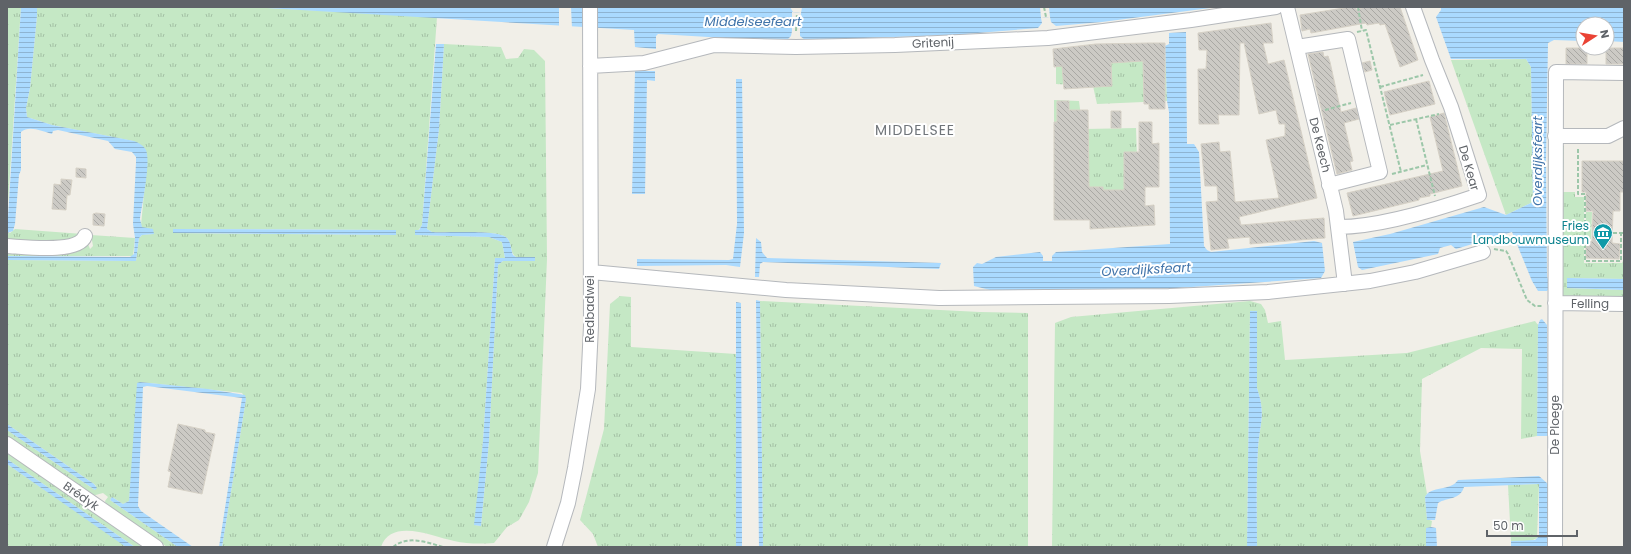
<svg xmlns="http://www.w3.org/2000/svg" width="1631" height="554" font-family="Poppins,sans-serif">
  <defs>
    <pattern id="grass-tufts" width="24" height="20" patternUnits="userSpaceOnUse"><rect width="24" height="20" fill="#c5e8c5"/><path d="M3 7l-1-3M5 7V3M7 7l1-3M15 17l-1-3M17 17v-4M19 17l1-3" fill="none" stroke="#a3c0a4"/></pattern>
    <pattern id="water-rules" width="6" height="5" patternUnits="userSpaceOnUse"><rect width="6" height="5" fill="#aadaff"/><path d="M0 2.5h6" fill="none" stroke="#8eb4d2"/></pattern>
    <pattern id="building-back-hatch" width="6" height="6" patternUnits="userSpaceOnUse"><rect width="6" height="6" fill="#cccac5"/><path d="M-1 5l2 2M0 0l6 6M5-1l2 2" fill="none" stroke="#a9a8a4"/></pattern>
  </defs>
  <rect width="100%" height="100%" fill="#f1efe8"/>
  <path fill="url(#grass-tufts)" fill-rule="evenodd" d="M7 7H21L7 219Z
    M37 7H249L437 17 422 225 415 235 489 237 502 242 505 258H495L483 441 475 525 481 526 489 441 498 265 503 261H535V257H516C510 253 512 243 507 238 499 229 445 233 432 232L427 229 439 129 444 44 501 47 506 59 518 58 524 49 534 50 545 61 547 259 538 473 529 502 519 520 507 527 494 543C481 544 467 544 454 541 434 537 391 517 381 547H222L246 399 242 393 140 382 129 501 123 504 112 497 110 500 178 547H167L106 505 105 501 108 497 103 493 92 496 7 437V430L95 490 96 486 94 484 7 424V260L136 261 139 238 142 235 153 234 142 227 141 225 147 163 133 141 52 125 27 117 26 108 30 88 37 16ZM173 229 396 230V235L173 233Z
    M1165 46 1167 101 1097 104 1093 86 1056 84V52Z
    M1526 59 1531 67 1533 202 1506 215 1451 60Z
    M1054 100 1079 101 1082 125 1085 129 1136 128 1139 220 1092 216 1054 217Z
    M1560 146H1564L1563 192H1575V197H1584V263H1622L1624 259V279L1567 278V288L1624 290V299L1563 298 1558 195Z
    M1586 212H1592L1591 239H1586Z
    M15 229 83 234 78 242 7 244V233H10Z
    M91 235 135 238 133 256H7V249L88 244 90 249 93 246Z
    M620 296 631 297V347L736 354V547H598L593 534 580 520 604 429 610 304Z
    M760 301 980 312 1028 313V547H763Z
    M1250 301 1261 304 1265 310 1268 323 1281 321 1285 360 1407 353 1535 321 1538 325 1537 436 1521 439 1522 349 1481 348 1422 379 1420 451 1427 494 1425 497 1427 519 1432 521 1431 527 1426 528V547H1257C1257 514 1256 481 1258 448 1260 422 1266 415 1257 388V311H1250L1247 547H1052L1055 323 1071 317Z
    M7 451 147 547H135L7 459Z
    M7 464 122 543 126 547H7Z
    M1539 484 1537 538 1531 541H1511L1508 485Z"/>
  <path fill="url(#water-rules)" d="M21 7H37V16L30 88 26 108 27 117 52 125 134 141C139 143 143 145 146 150 151 162 142 205 140 219L142 227 153 229 154 234 142 235 139 238 136 261 7 260V256L130 257 134 254 135 238 133 224 136 162V157L132 152 115 149 108 141 58 130 53 131 52 134C42 131 29 125 21 132V170L19 175 15 224 13 231 7 233Z
    M249 7H790L793 12 801 13 802 7H1218L1102 22 1056 26 1051 22 1050 17 1041 18 1042 23 1038 28 953 35 805 40 800 36V31H792L791 36 787 40 742 39 658 34 656 36V49L635 47 634 30Z
    M1441 7H1624V42L1607 41V24H1583V41L1554 40 1548 43 1546 161 1547 276 1550 287 1547 291H1538L1532 281 1512 232 1456 249 1451 245 1440 248 1438 254 1362 270 1358 267 1353 242 1390 234 1484 207 1506 215 1533 202 1531 67 1526 59H1451L1436 17 1441 10Z
    M1186 32 1187 144H1194L1199 152 1204 246 1207 250 1211 252 1314 241 1322 243 1325 271 1321 278 1177 288 1103 289 1018 290H990L974 286 973 267 977 263 982 264 996 257 1040 252 1043 256V261H1052V256L1056 252 1170 244 1169 112 1167 101 1165 46 1169 44V33Z
    M436 44H444L439 129 427 229 432 232C446 233 499 229 507 238 511 242 511 250 513 255L516 257H535V261H503L498 265 489 441 481 526 474 525 483 441 495 258H505L502 242 489 237 415 235V230H419L422 225Z
    M635 71H655V81L647 80 645 194H632Z
    M736 79H742L744 233 740 267 726 265 637 266V259L729 260 733 259 737 224Z
    M173 229 396 230V235L173 233Z
    M756 238 761 242 762 252 767 258 941 263 939 269 763 262 760 264 759 277H755Z
    M1567 278 1624 279V290L1567 288Z
    M756 300 760 301 763 547H759Z
    M736 302 741 303 742 547H736Z
    M1250 311H1257V388C1266 415 1260 422 1258 448 1256 481 1257 514 1257 547H1247Z
    M1542 319 1547 325 1548 436H1537L1538 325 1540 320Z
    M140 382 208 389 245 395 246 399 222 547H219L242 398 147 386 143 387 138 506 141 511 193 547H178L110 500 112 497 123 504 129 501 137 383Z
    M7 424 94 484 97 488 95 490 7 430Z
    M7 459 132 545 135 547H126L7 464Z
    M1539 476 1548 484V547H1511V541L1535 540 1539 536V484L1464 487C1460 500 1448 497 1438 503L1435 520H1427L1425 497C1431 485 1450 492 1458 480Z
    M1431 527 1436 528 1437 547H1426V528Z"/>
  <path fill="#f1efe8" d="M559 7H571L572 28 559 27Z
    M1040 7H1049L1050 17 1041 18Z
    M792 12 801 13 800 31H792Z"/>
  <path fill="url(#building-back-hatch)" stroke="#d6d1c6" d="M1350 7H1356V10L1365 7H1400L1418 60 1400 67 1385 24 1380 25 1379 23 1367 25 1366 23 1311 33 1310 29 1302 31 1300 15Z
    M1271 23 1273 43H1263L1268 64 1284 60 1317 198 1239 217 1241 225 1324 218 1325 238 1250 244V237L1227 239 1229 248 1211 250 1206 202 1218 201 1217 186H1205L1201 144 1219 142 1220 152 1230 151 1235 202 1279 198 1266 140 1285 136V124H1279L1276 110 1259 114 1244 43H1240L1239 115H1218L1219 124H1199L1198 69H1206L1207 50H1199L1198 33Z
    M1149 43H1165V109H1149V104H1144L1143 61 1111 63 1112 86 1064 89 1062 66 1054 67 1053 49 1096 44Z
    M1566 48H1587V64H1566Z
    M1606 48H1624V64H1606Z
    M1323 52 1324 57 1328 56 1330 62 1341 112 1356 108 1359 119 1344 123 1353 161 1350 162 1352 170 1337 174 1308 54Z
    M1370 61 1372 70 1365 72 1362 63Z
    M1429 81 1435 104 1390 115 1384 92Z
    M1057 101H1069V110H1088L1089 187H1103V190H1124V152H1139V122H1152V144L1159 143V187H1145V206L1154 205 1155 225 1090 229V220H1054V122H1057Z
    M1111 111H1121V128H1111Z
    M1444 113 1462 186 1430 194V196L1419 198V200L1353 216 1347 193 1443 171 1430 117Z
    M1582 161H1624V192H1620V211H1613L1612 243 1620 244 1619 259 1586 258V243L1592 241 1593 211H1586V192H1582Z
    M76 168 86 169V178L76 177Z
    M61 179 72 180 70 195H67L66 210 52 209 54 184 61 185Z
    M96 213 105 214 104 226 93 225V214Z
    M178 424 205 430V432L215 434 202 494 168 487 171 472 168 471Z"/>
  <g fill="none" stroke-linecap="round" stroke-linejoin="round">
    <g stroke="#b5b8bc" stroke-width="16">
      <path id="minor" d="M1287 7 1336 211 1345 284
        M1297 47 1348 39 1380 172 1329 185
        M590 66 644 63 714 45 796 47 895 45 1048 38 1191 20 1276 7
        M1555 136H1608L1624 128
        M1339 227C1381 227 1438 209 1479 195L1451 107 1432 60 1413 7
        M7 246C25 247 78 254 85 236
        M591 272 786 290 939 298 1169 296 1268 292 1370 281 1415 272 1483 252
        M1555 303 1624 304
        M7 444 156 547
        M554 547 568 503 575 468 588 389 591 326 590 7
        M1555 547 1556 72 1624 73"/>
    </g>
    <path stroke="#9cc7a9" stroke-width="2" stroke-dasharray="4 2" stroke-linecap="butt" d="M1044 7 1046 17
      M1358 7 1362 31
      M796 31 797 13
      M1357 32 1366 30 1401 172
      M1380 87 1423 75
      M1325 110 1351 103
      M1416 119 1435 196
      M1390 125 1439 114
      M1578 149V194H1585V261H1621V233
      M1392 174 1427 165
      M1613 233H1624
      M1494 249 1506 251 1508 254 1527 300 1535 306H1543
      M393 547C408 535 426 542 443 547"/>
    <use href="#minor" stroke="#fff" stroke-width="14"/>
  </g>
  <defs>
    <g id="museum-pin" transform="scale(1)"><path d="M0 17L-7.5 6A9.5 9.5 0 1 1 7.5 6Z" fill="#0f9aa8" stroke="#fff"/><path d="M0-6L6-3V-2H-6V-3ZM-5-1h2V3h-2ZM-1-1h2V3h-2ZM3-1h2V3H3ZM-6 4H6V6H-6Z" fill="#fff"/></g>
  </defs>
  <g fill-rule="evenodd">
    <use href="#museum-pin" x="1603" y="233"/>
  </g>
  <g text-anchor="middle" stroke-width="4" stroke-linejoin="round" paint-order="stroke">
    <g font-size="12" fill="#5f6368" stroke="#fff">
      <text transform="translate(933 43) rotate(-3)" y="4">Gritenij</text>
      <text transform="translate(1320 145) rotate(76)" y="4">De Keech</text>
      <text transform="translate(1469 168) rotate(74)" y="4">De Kear</text>
      <text x="1590" y="308">Felling</text>
      <text transform="translate(590 309) rotate(-90)" y="4">Redbadwei</text>
      <text transform="translate(1555 425) rotate(-90)" y="4">De Ploege</text>
      <text transform="translate(81 496) rotate(35)" y="4">Brédyk</text>
    </g>
    <g font-size="12" fill="#0d838f" stroke="#fff" text-anchor="end">
      <text x="1589" y="230">Fries<tspan x="1589" dy="14">Landbouwmuseum</tspan></text>
    </g>
    <g font-size="13" font-style="italic" fill="#4174aa" stroke="#fff">
      <text x="753" y="26">Middelseefeart</text>
      <text transform="translate(1537 161) rotate(-90)" y="5">Overdijksfeart</text>
      <text transform="translate(1146 269) rotate(-3)" y="5">Overdijksfeart</text>
    </g>
    <g font-size="14" letter-spacing="1" fill="#70757a" stroke="#fff">
      <text x="915" y="135">MIDDELSEE</text>
    </g>
  </g>
  <rect width="1631" height="554" fill="none" stroke="#5f6368" stroke-width="16"/>
  <g transform="translate(1595 36) rotate(78)"><circle r="19" fill="#ffffff" stroke="#bfc1c3"/>
  <path d="M0-3L7 15L0 10L-7 15Z" fill="#ea4335"/>
  <text y="-6" font-size="11" font-weight="bold" text-anchor="middle" fill="#5f6368">N</text>
  </g>
  <path d="M1487 530v6h90v-6" fill="none" stroke="#5f6368" stroke-width="2"/>
  <text x="1493" y="530" font-size="12" fill="#5f6368" stroke="#ffffff" stroke-width="3" paint-order="stroke">50 m</text>
</svg>
